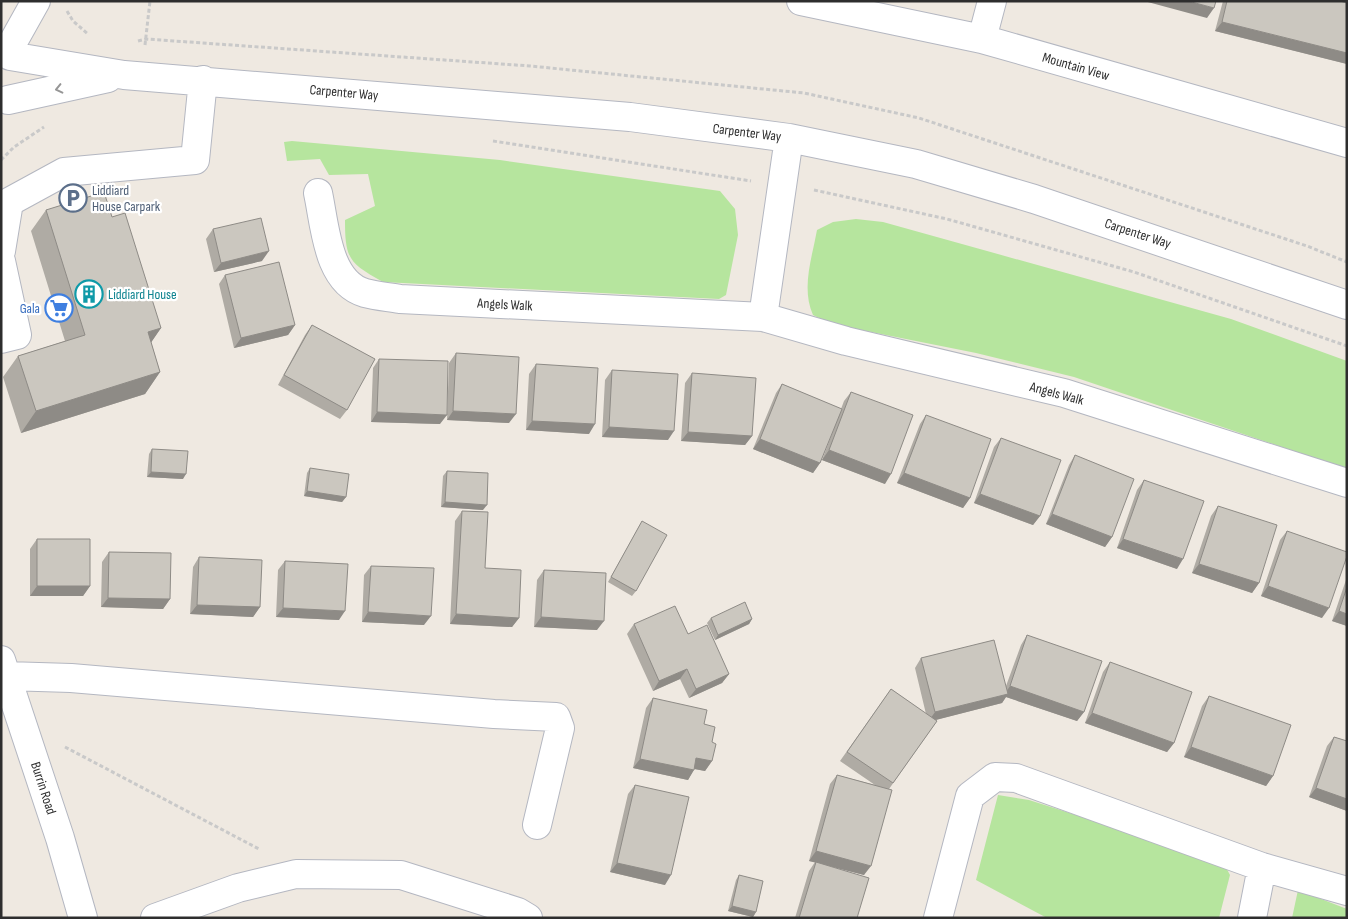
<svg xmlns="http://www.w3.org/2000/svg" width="1348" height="919" font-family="'Sofia Sans Condensed',sans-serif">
  <rect width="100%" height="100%" fill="#efe9e1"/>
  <path fill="#b6e59e" d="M292 141 500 160 720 191 735 209 738 235 726 295 719 299 383 282C349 263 345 259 345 220L375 206 368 174 329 175 320 159 287 161 284 142Z
    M856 219 883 222 1231 319 1347 361V469L1074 377 976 353 831 324 813 315C801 288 812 258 817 230L833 222Z
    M998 795 1029 800 1223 862 1230 875 1219 918H1047L976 880Z
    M1298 890 1347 909V918H1292Z"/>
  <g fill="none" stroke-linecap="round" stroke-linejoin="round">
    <g stroke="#b4b7c1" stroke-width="30">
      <path id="minor" d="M801 1 982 39 1347 143
        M982 39 992 1
        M8 51 36 1
        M10 56 124 75 630 117 789 138 916 164 1034 199 1347 305
        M8 100 108 78
        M318 193C325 225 327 282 365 293 376 296 389 297 400 299L763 317 846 341 1064 393 1347 483
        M1 251 9 202 64 172 195 160 203 80
        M1 261 17 335 1 339
        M763 317 789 138
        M1 660 60 838 83 918
        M6 676 71 678 494 714 556 717 560 728 537 825
        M155 918 238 888 296 874 401 875 518 912 528 918
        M938 918 970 796 995 777 1016 778 1262 867 1347 891
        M1252 918 1262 867"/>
    </g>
    <path stroke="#c9c9c9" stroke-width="3" stroke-dasharray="4 2.5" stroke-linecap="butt" d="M67 11 73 21 88 34
      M138 41 146 39 530 66 804 93 919 118 1307 246 1347 262
      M145 45 150 1
      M493 141 751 181
      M1 160 14 147 44 127
      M814 190 947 219 1134 272 1347 346
      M65 747 259 849"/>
    <use href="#minor" stroke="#fff" stroke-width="28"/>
  </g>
  <path fill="#afaba4" d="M1223 1H1340L1347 3V64L1215 31Z
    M46 210 112 217 161 328 151 342 160 372 145 394 21 433 3 377 18 356 65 341 31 231Z
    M213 229 262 261 214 272 206 239Z
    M225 275 295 325 288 335 234 348 219 284Z
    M312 325 347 410 340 419 278 385 305 335Z
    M456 353 509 423 447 420 449 363Z
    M379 359 440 424 371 422 373 368Z
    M536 364 589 434 526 430 529 374Z
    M612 370 668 440 602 437 605 380Z
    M692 373 752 436 745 445 681 441 685 383Z
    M782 384 841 409 844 401 851 392 885 484 822 460 835 426 820 463 813 473 753 449 776 393Z
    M926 415 970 498 963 508 897 483 920 424Z
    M1001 438 1040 516 1033 525 974 503 994 447Z
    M152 449 183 479 147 477 149 454Z
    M1075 455 1112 537 1105 547 1046 524 1069 465Z
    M310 468 346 497 342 502 304 496 307 473Z
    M447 471 483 510 441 507 443 476Z
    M1144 480 1177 569 1117 548 1137 490Z
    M1218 506 1259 583 1252 593 1192 573 1211 516Z
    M462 511 485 568 519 618 512 627 450 624 455 521Z
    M642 521 636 591 632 596 608 582Z
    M1287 531 1322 618 1261 596 1280 540Z
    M37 539 90 586 83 596H30V549Z
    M109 552 170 599 163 609 101 607 102 562Z
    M199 557 260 607 253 617 190 614 193 567Z
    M285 561 339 620 276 617 278 570Z
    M371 566 424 625 362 622 364 575Z
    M544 570 597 630 534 627 537 580Z
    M1347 577V626L1332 621Z
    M711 618 752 619 749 624 715 640 707 623Z
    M634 624 688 634 729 674 722 683 689 698 680 679 653 691 627 634Z
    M1027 635 1084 712 1077 721 1006 697 1002 703 935 720 937 721 889 789 864 875 830 866 857 918H795L809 871 815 862 809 861 830 784 837 775 875 785 840 761 891 689 926 714 915 668 921 658 1006 686 1021 645Z
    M1110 662 1174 743 1167 752 1085 723 1103 672Z
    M1209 696 1273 776 1266 786 1184 757 1202 706Z
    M653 698 704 724 712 742V761L705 771 694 769 688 780 633 768 646 708Z
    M1334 737 1347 741V811L1309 797 1327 746Z
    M635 785 665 885 610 872 628 794Z
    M739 875 756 912 753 917 728 911 736 880Z"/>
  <path fill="#8e8b86" d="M1144 1H1188L1214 8 1207 18Z
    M1222 22 1347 53V64L1215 31Z
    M269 251 262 261 214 272 221 263Z
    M295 325 288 335 234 348 241 338Z
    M161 328 146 350 148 332Z
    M160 372 145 394 21 433 36 411Z
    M453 411 516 414 509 423 447 420Z
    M377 412 447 415 440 424 371 422Z
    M532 421 595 424 589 434 526 430Z
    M609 427 674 431 668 440 602 437Z
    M688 432 752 436 745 445 681 441Z
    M760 439 820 463 813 473 753 449Z
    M829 450 891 474 885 484 822 460Z
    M151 472 186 474 183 479 147 477Z
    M904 473 970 498 963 508 897 483Z
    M307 491 346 497 342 502 304 496Z
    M980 494 1040 516 1033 525 974 503Z
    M445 502 487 505 483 510 441 507Z
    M1052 514 1112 537 1105 547 1046 524Z
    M1123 539 1183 559 1177 569 1117 548Z
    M1199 564 1259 583 1252 593 1192 573Z
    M37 586H90L83 596H30Z
    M1268 586 1329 608 1322 618 1261 596Z
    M108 598 170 599 163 609 101 607Z
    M197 605 260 607 253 617 190 614Z
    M283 608 345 611 339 620 276 617Z
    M1339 611 1347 614V626L1332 621Z
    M368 612 431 616 424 625 362 622Z
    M456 614 519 618 512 627 450 624Z
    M541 617 604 621 597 630 534 627Z
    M752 619 749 624 715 640 718 635Z
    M687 669 680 679 653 691 659 681Z
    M729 674 722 683 689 698 696 689Z
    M1010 686 1084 712 1077 721 1006 697 1002 703 928 722 935 712 1004 695Z
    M1092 713 1174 743 1167 752 1085 723Z
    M1191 747 1273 776 1266 786 1184 757Z
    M696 758 712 761 705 771 690 768Z
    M640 759 694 770 688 780 633 768Z
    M1316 788 1347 799V811L1309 797Z
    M816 851 871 866 864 875 809 861Z
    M617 863 671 875 665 885 610 872Z
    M732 906 756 912 753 917 728 911Z"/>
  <path fill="#cbc7bf" stroke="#8e8b86" d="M1188 1H1216L1214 8Z
    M1227 1H1340L1347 3V53L1222 22Z
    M104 192 112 217 125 213 161 328 148 332 160 372 36 411 18 356 85 335 46 210Z
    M261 218 269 251 221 263 213 229Z
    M279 262 295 325 241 338 225 275Z
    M312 325 375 359 347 410 284 375Z
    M456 353 519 357 516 414 453 411Z
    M379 359 448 361 447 415 377 412Z
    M536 364 598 368 595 424 532 421Z
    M612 370 678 374 674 431 609 427Z
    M692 373 756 378 752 436 688 432Z
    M782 384 842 409 820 463 760 439Z
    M851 392 913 415 891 474 829 450Z
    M926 415 991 439 970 498 904 473Z
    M1001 438 1061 460 1040 516 980 494Z
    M152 449 188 451 186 474 151 472Z
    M1075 455 1134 479 1112 537 1052 514Z
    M310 468 349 474 346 497 307 491Z
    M447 471 488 473 487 505 445 502Z
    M1144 480 1204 501 1183 559 1123 539Z
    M1218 506 1277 525 1259 583 1199 564Z
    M462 511 488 512 485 568 521 570 519 618 456 614Z
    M642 521 667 535 636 591 611 577Z
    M1287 531 1347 552V556L1329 608 1268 586Z
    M37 539H90V586H37Z
    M109 552 171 553 170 599 108 598Z
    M199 557 262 560 260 607 197 605Z
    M285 561 348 564 345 611 283 608Z
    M371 566 434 568 431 616 368 612Z
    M544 570 606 573 604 621 541 617Z
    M1347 587V614L1339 611Z
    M745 602 752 619 718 635 711 618Z
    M675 606 688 634 707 625 729 674 696 689 687 669 659 681 634 624Z
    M1027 635 1102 661 1084 712 1010 686Z
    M994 640 1008 694 935 712 921 658Z
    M1110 662 1192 692 1174 743 1092 713Z
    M891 689 937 721 893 783 847 752Z
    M1209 696 1291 725 1273 776 1191 747Z
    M653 698 707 710 704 724 715 727 712 742 716 744 712 761 696 758 694 770 640 759Z
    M1334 737 1347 741V799L1316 788Z
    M837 775 892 790 871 866 816 851Z
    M635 785 689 797 671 875 617 863Z
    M816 862 869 878 857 918H799Z
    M739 875 763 881 756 912 732 906Z"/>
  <defs><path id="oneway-chevron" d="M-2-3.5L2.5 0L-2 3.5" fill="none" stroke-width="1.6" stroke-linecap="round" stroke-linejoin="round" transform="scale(1.25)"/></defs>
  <use stroke="#969696" href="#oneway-chevron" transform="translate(59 89) rotate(167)"/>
  <defs>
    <g id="parking-ring" transform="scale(1.4375)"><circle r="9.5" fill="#fff" stroke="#5c6f8a" stroke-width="1.5"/><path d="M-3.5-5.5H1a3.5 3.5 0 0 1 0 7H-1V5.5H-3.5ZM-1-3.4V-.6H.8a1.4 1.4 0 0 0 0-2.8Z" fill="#5c6f8a"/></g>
    <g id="building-ring" transform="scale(1.4375)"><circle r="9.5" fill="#fff" stroke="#0f9aa8" stroke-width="1.5"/><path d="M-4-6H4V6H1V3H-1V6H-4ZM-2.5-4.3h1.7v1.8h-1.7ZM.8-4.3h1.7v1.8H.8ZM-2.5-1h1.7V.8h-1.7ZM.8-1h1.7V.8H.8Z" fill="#0f9aa8"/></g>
    <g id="supermarket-ring" transform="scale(1.4375)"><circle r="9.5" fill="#fff" stroke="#3f7fe0" stroke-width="1.5"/><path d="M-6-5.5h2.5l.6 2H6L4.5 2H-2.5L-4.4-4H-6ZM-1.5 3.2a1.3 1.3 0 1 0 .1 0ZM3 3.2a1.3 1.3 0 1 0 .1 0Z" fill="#3f7fe0"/></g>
  </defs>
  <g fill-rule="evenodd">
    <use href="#parking-ring" x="73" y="198"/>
    <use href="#building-ring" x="89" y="294"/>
    <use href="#supermarket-ring" x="59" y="308"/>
  </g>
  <g text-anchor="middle" stroke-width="4.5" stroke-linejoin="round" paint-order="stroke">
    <g font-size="14" fill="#2e2e2e" stroke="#fff">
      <text transform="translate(1076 66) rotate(16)" y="5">Mountain View</text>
      <text transform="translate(344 92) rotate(5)" y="5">Carpenter Way</text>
      <text transform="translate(747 132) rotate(7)" y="5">Carpenter Way</text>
      <text transform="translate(1138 233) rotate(18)" y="5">Carpenter Way</text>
      <text transform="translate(505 304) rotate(3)" y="5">Angels Walk</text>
      <text transform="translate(1057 393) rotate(15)" y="5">Angels Walk</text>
      <text transform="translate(44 788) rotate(72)" y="5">Burrin Road</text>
    </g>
    <g font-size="14" fill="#4e5e75" stroke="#fff" text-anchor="start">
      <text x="92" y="195">Liddiard<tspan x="92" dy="16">House Carpark</tspan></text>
    </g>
    <g font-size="14" fill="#0d838f" stroke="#fff" text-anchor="start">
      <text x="108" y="299">Liddiard House</text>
    </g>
    <g font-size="14" fill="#366cbe" stroke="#fff" text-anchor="end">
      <text x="40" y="313">Gala</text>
    </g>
  </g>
  <rect width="1348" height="919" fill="none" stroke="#2e2e2e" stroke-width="5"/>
</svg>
